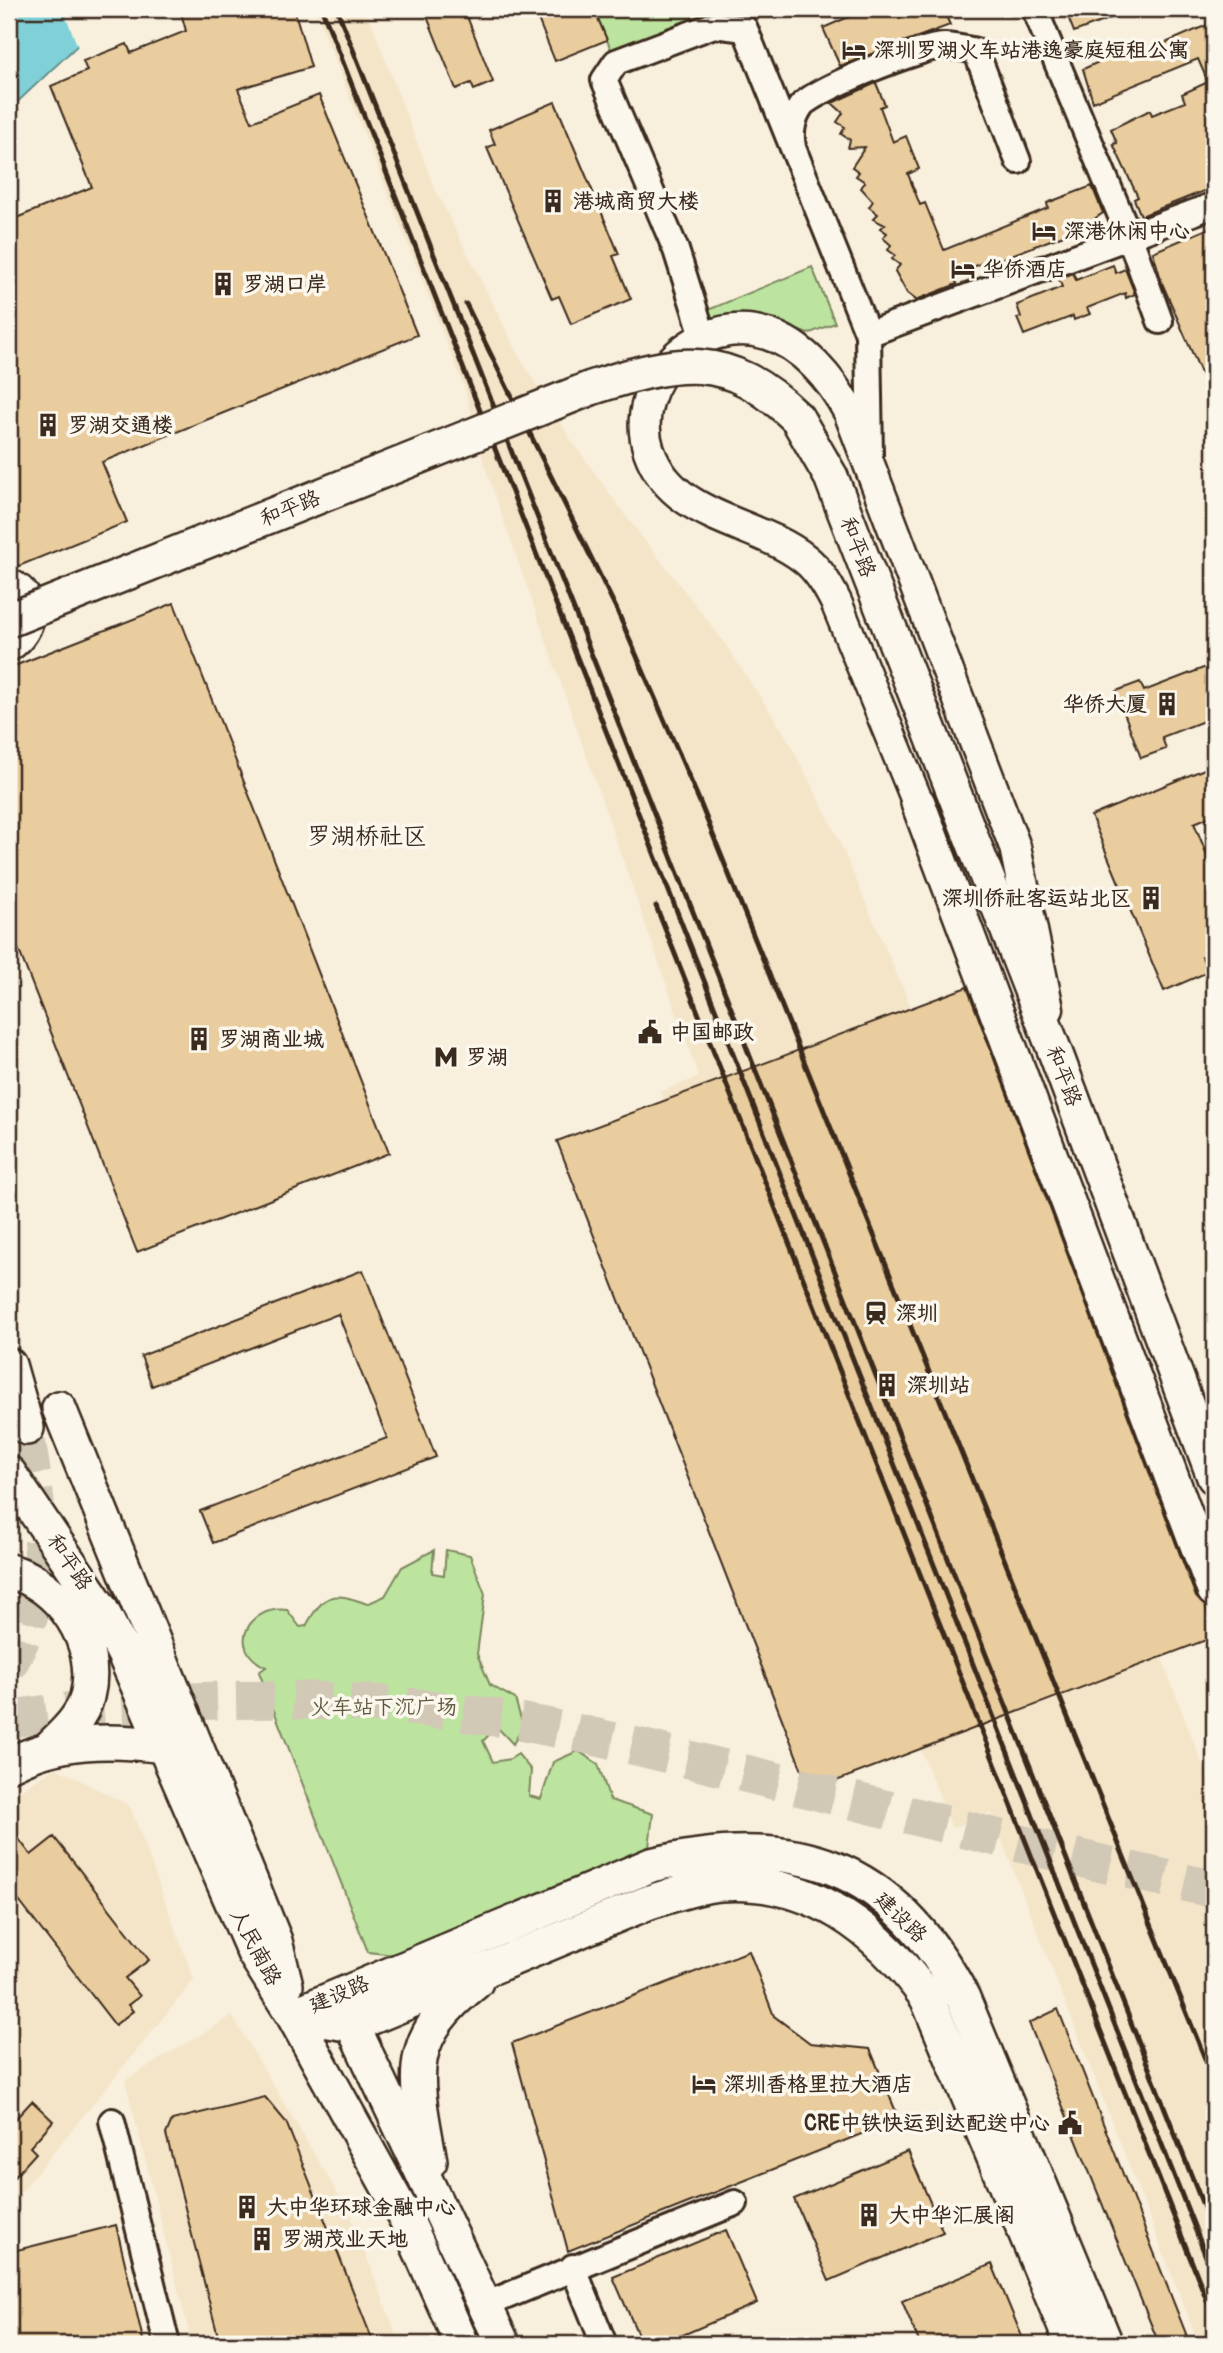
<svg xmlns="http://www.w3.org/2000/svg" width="1223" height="2353" font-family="Pangolin,'LXGW WenKai TC',sans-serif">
  <rect width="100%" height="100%" fill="#f8efdc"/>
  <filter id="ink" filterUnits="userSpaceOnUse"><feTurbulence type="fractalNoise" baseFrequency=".0143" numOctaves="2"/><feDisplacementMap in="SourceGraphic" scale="14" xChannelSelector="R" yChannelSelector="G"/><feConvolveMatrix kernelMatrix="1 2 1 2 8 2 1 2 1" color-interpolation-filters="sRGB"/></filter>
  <g filter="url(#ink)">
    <path fill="#f4e5c9" d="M315 9H366L434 187 520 358 571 440 625 515 721 638 786 736 833 827 930 1051 1214 1795V2344H1199L991 1813 952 1828 660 1092 699 1077 484 464 465 389Z
      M56 1768 130 1806 194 1980 9 2207V1797Z
      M232 2016 351 2216 400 2344H192L125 2080Z"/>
    <path fill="#bce49f" stroke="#7c875e" stroke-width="2" d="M594 9H703L706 28 616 62Z
      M812 267 835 323 808 334 776 322 712 320 708 310Z
      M434 1550 432 1573 444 1575 446 1550 470 1555 485 1594 477 1654 490 1685 515 1699 523 1726 513 1744 497 1727 483 1741 493 1762 510 1759 518 1754 531 1770 529 1796 541 1799 553 1762 578 1751 598 1764 610 1800 653 1814 649 1847 395 1955 368 1952 259 1672 266 1667C225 1648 249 1605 287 1610L300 1627 306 1626C324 1593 333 1591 367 1604L385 1596 402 1567Z"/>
    <path fill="#80d1d7" stroke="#648e8d" stroke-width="2" d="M9 9H116L9 110Z"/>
    <path fill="#f8efdc" d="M63 9H114L116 14 79 50Z"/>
    <path fill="#eacd9e" stroke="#3b2a1e" stroke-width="2" d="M180 9H294L311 67 238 89 252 122 319 95 417 335 102 462 127 522 14 568 9 567V221L92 187 51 86 87 71 83 61 127 44 131 53 186 31Z
      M424 9H464L493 82 474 90 471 83 456 89Z
      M534 9H594L607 40 555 61Z
      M867 9H943L950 25 840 66 823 28Z
      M1065 9H1130L1131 11 1074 32Z
      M1214 22V187L1141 216 1134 199 1138 197 1113 144 1117 143 1111 129 1150 110 1152 115 1185 102 1182 94 1208 82 1198 59 1093 102 1083 69 1123 51 1124 55 1138 50 1140 54Z
      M876 83 885 105 880 107 893 142 906 136 919 169 908 174 920 205 925 203 944 250 1048 208 1047 203 1092 186 1103 213 1079 229 988 264 986 261 954 276 957 284 916 300 907 293 895 271 900 265 892 259 895 255 888 250 891 245 883 238 887 233 880 228 885 225 873 219 878 214 869 207 873 201 861 188 865 182 856 176 859 172 852 167 865 147 848 148 850 140 841 134 845 127 837 122 843 113 832 103Z
      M555 102 619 254 613 256 631 299 571 324 559 296 552 299 487 148 495 144 489 130Z
      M1214 226V403L1162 283 1153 252Z
      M1113 265 1116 273 1125 269 1135 294 1126 298 1125 293 1087 308 1090 314 1074 320 1073 316 1024 335 1017 318 1021 317 1017 305 1062 287 1059 279 1073 273 1076 280Z
      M174 603 389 1153 137 1252 9 925V668Z
      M1214 664V717L1162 737 1166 749 1141 758 1116 691 1140 682 1144 691Z
      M1214 765V815L1194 823 1214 872V952L1202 957 1208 972 1164 991 1091 816Z
      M967 987 1196 1597 1206 1607 1214 1637 810 1791 557 1141Z
      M363 1270 436 1457 213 1543 200 1511 387 1438 338 1314 152 1386 141 1356Z
      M9 1826 31 1855 54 1837 149 1960 125 1978 140 1996 128 2005 133 2011 115 2025 9 1888Z
      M749 1951 774 2016 810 2043 870 2049 899 2119 568 2251 512 2043Z
      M1058 2009 1190 2344H1159L1029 2023Z
      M265 2097 286 2122 374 2344H220L166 2134 172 2120Z
      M32 2101 53 2121 30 2147 36 2153 9 2183V2126Z
      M908 2151 943 2232 829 2281 794 2199Z
      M116 2225 144 2344H13L9 2327V2252Z
      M726 2230 757 2303 662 2344H642L613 2277Z
      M992 2264 1025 2344H920L902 2301Z"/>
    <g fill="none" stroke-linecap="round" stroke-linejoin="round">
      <path stroke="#d2c8b6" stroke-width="33" stroke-dasharray="33 17" stroke-linecap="butt" d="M9 1668C55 1592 41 1511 27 1428"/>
      <path stroke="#d2c8b6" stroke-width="38" stroke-dasharray="38 19" stroke-linecap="butt" d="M9 1719C160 1697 318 1692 470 1714 560 1726 647 1749 735 1771 895 1810 1054 1855 1214 1889"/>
      <g stroke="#3b2a1e" stroke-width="30">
        <path id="minor" d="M1035 10 1130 238 1160 321
          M793 147C790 133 793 117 801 106 813 90 923 46 944 46 954 46 965 49 976 51L1018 161
          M868 334 1214 205
          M704 339 676 250 604 80 616 62 706 28 714 25 745 29 868 334 870 455
          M112 2121 167 2344
          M573 2267 604 2344
          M487 2304 735 2203"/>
      </g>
      <g stroke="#3b2a1e" stroke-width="35">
        <path id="tertiary" d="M918 803 836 602C828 586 819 570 805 559 754 519 673 520 649 451 626 383 699 312 767 334 803 345 832 380 849 412L1015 847 1048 1009"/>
      </g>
      <g stroke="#3b2a1e" stroke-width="38">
        <path id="secondary" d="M797 418 831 477 843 508 1057 1057 1214 1477
          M9 586C37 598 30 630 9 644
          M918 803 1214 1590
          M9 1365 27 1428
          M59 1408 275 1941 286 1985
          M9 1473 101 1609 124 1654 254 1953 293 2015 407 2221 462 2344
          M9 1571C60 1584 101 1642 87 1697 81 1719 63 1734 48 1749
          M9 1765C58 1739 109 1739 163 1746
          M343 2005 503 2344
          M293 2015 651 1865C793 1831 894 1864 963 1998L1106 2344
          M293 2015 353 2025 647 1903C670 1896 695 1886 720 1884 811 1878 877 1928 927 1998L1072 2344
          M430 2161C415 2077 402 2040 476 1982"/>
      </g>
      <use href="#minor" stroke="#fbf7ec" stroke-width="24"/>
      <use href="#tertiary" stroke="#fbf7ec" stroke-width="30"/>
      <use href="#secondary" stroke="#fbf7ec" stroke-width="33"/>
      <path stroke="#3b2a1e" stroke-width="5" d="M322 9 1214 2277
        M337 9 1214 2233
        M466 304 616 608 699 800 1214 2081
        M656 906 1214 2318"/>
      <g stroke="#3b2a1e" stroke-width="38" stroke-linecap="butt">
        <path id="secondary-bridge" d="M9 620 591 388C678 360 726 349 797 418"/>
      </g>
      <use href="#secondary-bridge" stroke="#fbf7ec" stroke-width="33"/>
    </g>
  </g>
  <defs>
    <g id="hotel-bare" transform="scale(1.89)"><path d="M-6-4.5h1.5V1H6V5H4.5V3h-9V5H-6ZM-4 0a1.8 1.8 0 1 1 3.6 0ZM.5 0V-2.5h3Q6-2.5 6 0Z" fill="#3b2a1e" stroke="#fbf7ec" stroke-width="2.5" paint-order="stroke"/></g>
    <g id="building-bare" transform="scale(1.89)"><path d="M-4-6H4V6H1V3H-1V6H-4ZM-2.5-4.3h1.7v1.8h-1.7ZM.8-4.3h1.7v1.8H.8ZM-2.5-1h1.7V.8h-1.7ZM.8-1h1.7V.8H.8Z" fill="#3b2a1e" stroke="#fbf7ec" stroke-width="2.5" paint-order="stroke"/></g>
    <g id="civic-bare" transform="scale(1.89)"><path d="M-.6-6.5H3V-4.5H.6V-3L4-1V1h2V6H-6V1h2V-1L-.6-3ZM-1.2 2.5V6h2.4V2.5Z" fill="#3b2a1e" stroke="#fbf7ec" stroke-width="2.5" paint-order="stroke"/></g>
    <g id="metro-bare" transform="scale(1.89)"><path d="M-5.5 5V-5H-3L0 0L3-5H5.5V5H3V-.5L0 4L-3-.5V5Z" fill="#3b2a1e" stroke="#fbf7ec" stroke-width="2.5" paint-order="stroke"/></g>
    <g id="station-bare" transform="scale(1.89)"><path d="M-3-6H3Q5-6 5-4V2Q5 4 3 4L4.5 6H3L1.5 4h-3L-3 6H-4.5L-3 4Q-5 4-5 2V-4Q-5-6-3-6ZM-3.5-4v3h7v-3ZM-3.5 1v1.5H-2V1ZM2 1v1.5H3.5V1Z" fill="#3b2a1e" stroke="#fbf7ec" stroke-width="2.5" paint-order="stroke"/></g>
  </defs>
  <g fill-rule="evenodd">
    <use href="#hotel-bare" x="854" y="50"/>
    <use href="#building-bare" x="553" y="201"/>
    <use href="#hotel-bare" x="1044" y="231"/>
    <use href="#hotel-bare" x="963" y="269"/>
    <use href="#building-bare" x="223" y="284"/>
    <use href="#building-bare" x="48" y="425"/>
    <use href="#building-bare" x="1167" y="704"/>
    <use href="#building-bare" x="1151" y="898"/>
    <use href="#civic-bare" x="650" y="1032"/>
    <use href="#building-bare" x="199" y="1039"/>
    <use href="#metro-bare" x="446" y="1057"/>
    <use href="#station-bare" x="876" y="1313"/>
    <use href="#building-bare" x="887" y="1385"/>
    <use href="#hotel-bare" x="704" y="2084"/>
    <use href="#civic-bare" x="1070" y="2123"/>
    <use href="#building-bare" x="247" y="2207"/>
    <use href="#building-bare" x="869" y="2215"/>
    <use href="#building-bare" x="262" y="2239"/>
  </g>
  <g text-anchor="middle" stroke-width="7" stroke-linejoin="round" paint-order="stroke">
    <g font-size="21" font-weight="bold" fill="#3b2a1e" stroke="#fbf7ec" text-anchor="start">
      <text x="874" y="57">深圳罗湖火车站港逸豪庭短租公寓</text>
      <text x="573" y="208">港城商贸大楼</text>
      <text x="1064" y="238">深港休闲中心</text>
      <text x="983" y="276">华侨酒店</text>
      <text x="243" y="291">罗湖口岸</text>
      <text x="68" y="432">罗湖交通楼</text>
      <text x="1147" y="711" text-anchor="end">华侨大厦</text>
      <text x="1131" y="905" text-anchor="end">深圳侨社客运站北区</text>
      <text x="670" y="1039">中国邮政</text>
      <text x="219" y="1046">罗湖商业城</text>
      <text x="466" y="1064">罗湖</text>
      <text x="896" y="1320">深圳</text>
      <text x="907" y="1392">深圳站</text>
      <text x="724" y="2091">深圳香格里拉大酒店</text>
      <text x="1050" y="2130" text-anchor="end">CRE中铁快运到达配送中心</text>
      <text x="267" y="2214">大中华环球金融中心</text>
      <text x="889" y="2222">大中华汇展阁</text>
      <text x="282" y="2246">罗湖茂业天地</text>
    </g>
    <g font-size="21" fill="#3b2a1e" stroke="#fbf7ec">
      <text transform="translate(290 508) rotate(-22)" y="7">和平路</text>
      <text transform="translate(858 547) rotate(69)" y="7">和平路</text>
      <text transform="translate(1064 1076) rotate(69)" y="7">和平路</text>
      <text transform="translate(70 1562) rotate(56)" y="7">和平路</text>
      <text transform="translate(901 1917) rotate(44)" y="7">建设路</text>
      <text transform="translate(256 1947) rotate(62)" y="7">人民南路</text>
      <text transform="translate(339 1994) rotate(-23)" y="7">建设路</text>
    </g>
    <g font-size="21" fill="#5b583e" stroke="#fbf7ec">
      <text x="384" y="1714">火车站下沉广场</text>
    </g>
    <g font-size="24" fill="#3b2a1e" stroke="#fbf7ec">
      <text x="367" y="844">罗湖桥社区</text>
    </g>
  </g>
  <rect width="1223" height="2353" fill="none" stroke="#fbf7ec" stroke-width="35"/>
  <rect x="18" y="18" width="1188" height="2318" fill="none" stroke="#3b2a1e" stroke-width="2.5" filter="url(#ink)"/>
</svg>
